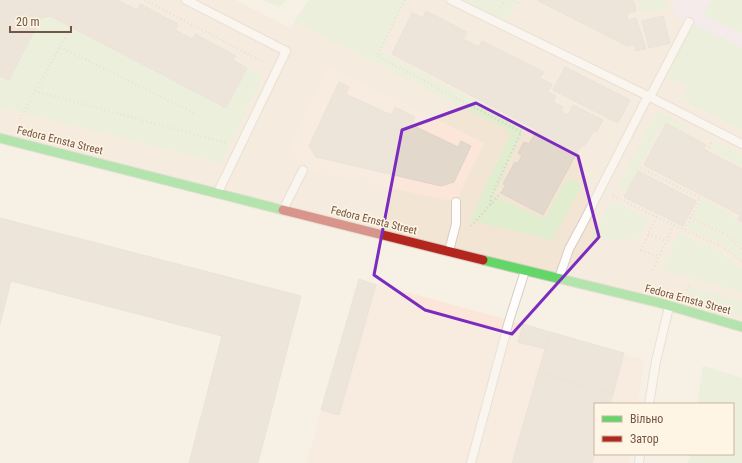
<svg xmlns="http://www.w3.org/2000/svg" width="742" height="463" font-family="'Roboto Condensed',sans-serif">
  <rect width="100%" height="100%" fill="#f6f0e5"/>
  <path fill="#f3e5d4" d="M0 0H235L290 28 309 0H742V327L0 138Z"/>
  <path fill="#fbe6d9" d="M328 65 484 143 456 202 303 170 290 148Z
    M359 279 523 324 644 360 638 404H595V454H630L628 463H307L321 410Z"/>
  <path fill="#f2e4f0" d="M671 0H742V48L675 16Z"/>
  <path fill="#e0edce" d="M263 0H287L278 7Z
    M309 0H405L380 51 525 127 494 196 545 219 567 178 582 185 552 240 470 220 511 132 294 22Z
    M463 0H517L506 21Z
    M637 0H666L668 9 645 13Z
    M711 0H742V33L703 15Z
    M50 16 225 108 247 68 263 76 221 163 0 107V76L9 80 41 18Z
    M689 22 742 48V130L682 99 688 86 662 74Z
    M657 111 688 127 686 132 664 121 626 192 621 189 619 185Z
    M717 141 742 154V166L712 151Z
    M702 198 733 215 735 220 742 224V246L729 236 692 218Z
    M611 201 649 218 639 238 612 241 592 237Z
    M691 221 727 237 742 251V260L724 245 688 228Z
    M679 233 715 249 742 270V291L662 270Z
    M690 287 742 301V316L687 301Z
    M703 366 742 378V463H688L690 454H733V404H697Z"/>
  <path fill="#e3d8cc" stroke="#dfd2c7" d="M0 0H118L137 10 140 4 178 24 175 30 193 39 195 34 236 56 233 60 247 68 226 108 50 16 41 18 9 80 0 76Z
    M537 0H630L634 2 636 11 627 14 628 20 636 18 646 49 636 51 634 44 627 46Z
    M426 11 467 32 463 39 479 47 482 41 544 72 540 78 552 84 548 92 556 96 553 102 563 107 561 112 568 115 573 105 603 120 596 132 594 130 586 144 580 147 543 215 501 193 506 185 503 184 515 162 517 164 522 156 518 153 524 142 529 144 537 130 392 54 412 13 423 18Z
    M663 16 670 43 649 48 642 21Z
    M565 67 630 100 618 123 553 90Z
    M339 82 349 87 346 94 391 115 395 107 415 117 412 125 458 147 461 141 471 146 454 182 441 186 316 157 309 146Z
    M666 123 706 145 703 149 742 169V222L738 220 740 215 644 165Z
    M638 171 696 201 683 226 624 197Z
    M0 218 301 296 258 463H189L222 336 11 281 0 324Z
    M359 279 376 285 339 415 321 410Z
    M523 324 550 332 545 349 518 342Z
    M550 332 624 353 613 394 538 373Z
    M538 373 613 394 610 404H595V454L592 463H512Z"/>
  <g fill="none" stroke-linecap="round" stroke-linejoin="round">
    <g stroke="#d7cdc3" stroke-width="10">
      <path id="lane" d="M186 0 286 51 218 192
        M451 0 648 96 742 144
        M284 208 303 170
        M449 251 456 224V202
        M559 278 569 249 582 225 648 96 652 93 689 22
        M649 404 656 361 669 307
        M471 463 509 321 525 271
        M639 463 640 454"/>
    </g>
    <g stroke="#d6cbc1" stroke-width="11">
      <path id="fast" d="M0 138 283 210
        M483 260 660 303 742 327"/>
    </g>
    <g stroke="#d6cbc1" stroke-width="11">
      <path id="jam" d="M283 210 483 260"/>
    </g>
    <path stroke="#d9d0ca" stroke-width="2.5" stroke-dasharray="1 3" stroke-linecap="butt" d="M145 0 265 63
      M405 0 377 56 521 132 491 197 490 205
      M518 3 521 0
      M501 7 505 0
      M60 47 196 114
      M35 91 226 143
      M20 119 71 27
      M707 151 711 143
      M641 168 700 198 685 229
      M613 196 674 225 652 272
      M656 217 641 250 659 257
      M690 218 728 236 742 249
      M674 225 723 247 742 262
      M471 226 501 193
      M648 234 666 241
      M687 290 689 283"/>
    <use href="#lane" stroke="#fefdfb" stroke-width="8"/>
    <use href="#fast" stroke="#63d668" stroke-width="9"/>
    <use href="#jam" stroke="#b3261e" stroke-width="9"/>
  </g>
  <path d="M0 0H742V463H0ZM476 103 578 156 599 237 512 334 425 310 374 275 402 130Z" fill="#f6f0e5" fill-opacity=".55" fill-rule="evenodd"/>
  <path fill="none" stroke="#7b2cbf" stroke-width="3" stroke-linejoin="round" d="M476 103 578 156 599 237 512 334 425 310 374 275 402 130Z"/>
  <g text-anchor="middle" stroke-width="3" stroke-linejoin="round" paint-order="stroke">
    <g font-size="11" fill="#745644" stroke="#fff5e4">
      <text transform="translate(60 140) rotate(14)" y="4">Fedora Ernsta Street</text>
      <text transform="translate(374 220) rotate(14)" y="4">Fedora Ernsta Street</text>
      <text transform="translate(688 299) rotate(15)" y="4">Fedora Ernsta Street</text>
    </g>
  </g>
  <rect x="594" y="403" width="140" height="52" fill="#fff5e4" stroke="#c7b5a4"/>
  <rect x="602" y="416" width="20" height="6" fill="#63d668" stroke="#c7b5a4"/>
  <text x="630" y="423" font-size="12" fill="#745644">Вільно</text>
  <rect x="602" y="436" width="20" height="6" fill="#b3261e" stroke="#c7b5a4"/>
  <text x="630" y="443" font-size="12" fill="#745644">Затор</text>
  <path d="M10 26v6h61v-6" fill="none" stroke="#745644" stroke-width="2"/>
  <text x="16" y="26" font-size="12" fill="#745644" stroke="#fff5e4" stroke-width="3" paint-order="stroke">20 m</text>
</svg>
